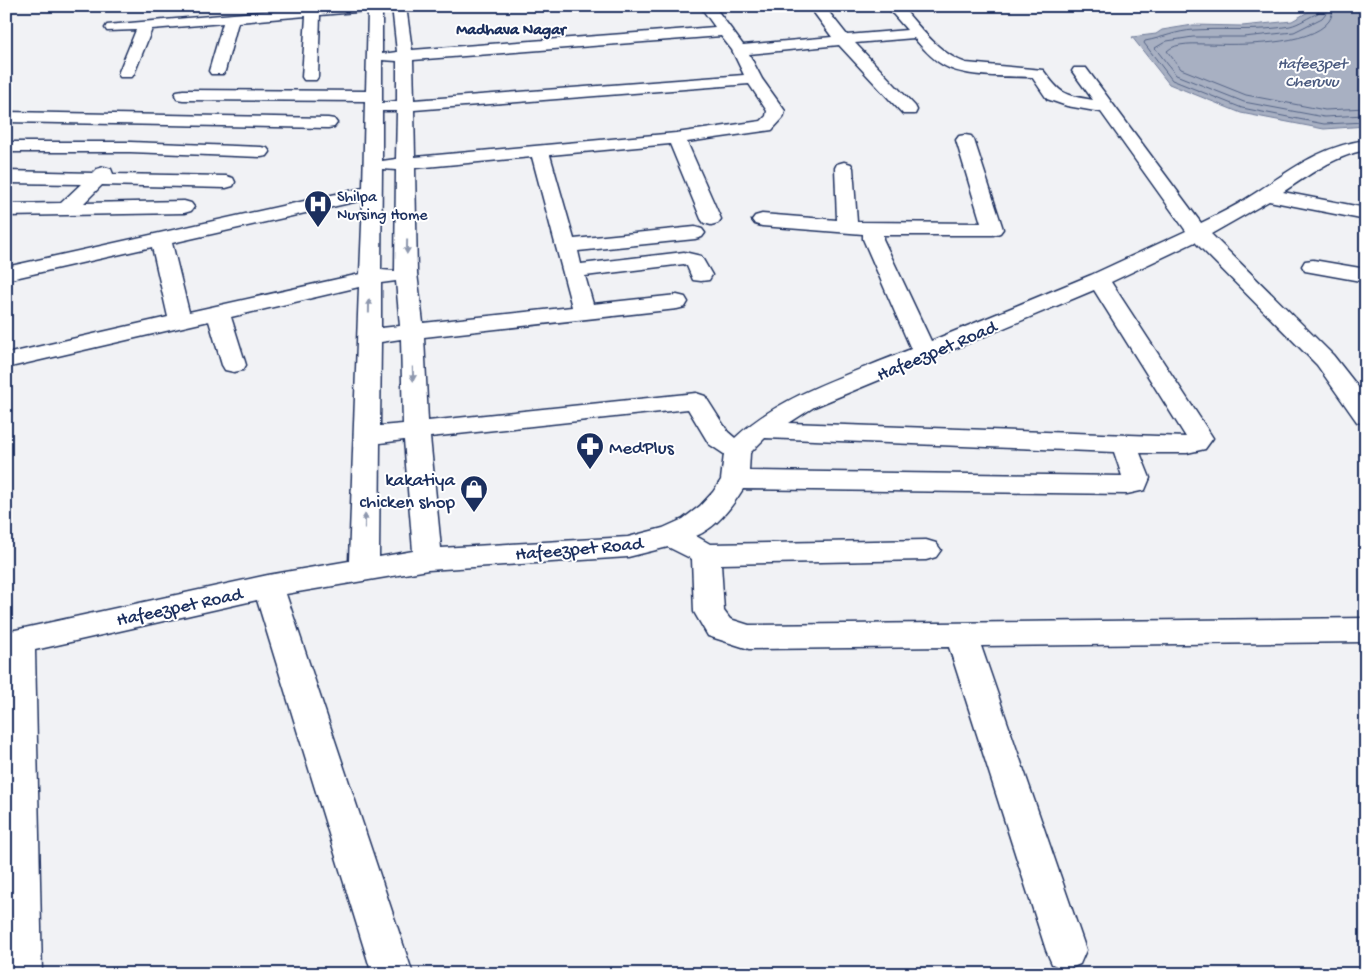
<svg xmlns="http://www.w3.org/2000/svg" width="1372" height="980" font-family="'Gochi Hand',sans-serif">
  <rect width="100%" height="100%" fill="#f1f2f5"/>
  <filter id="ink" filterUnits="userSpaceOnUse"><feTurbulence type="fractalNoise" baseFrequency=".02" numOctaves="2"/><feDisplacementMap in="SourceGraphic" scale="10" xChannelSelector="R" yChannelSelector="G"/><feConvolveMatrix kernelMatrix="1 2 1 2 8 2 1 2 1" color-interpolation-filters="sRGB"/></filter>
  <g filter="url(#ink)">
    <path fill="#a8b0c2" stroke="#707c9a" d="M1332 6H1366V126L1324 129 1241 113 1169 84 1132 37 1156 34 1162 30 1193 25 1242 26 1292 21 1315 8Z"/>
    <g fill="none" stroke-linecap="round" stroke-linejoin="round">
      <path stroke="#536386" stroke-width="1" d="M1321 6 1318 13C1309 17 1299 24 1290 26 1258 32 1226 28 1194 30 1176 31 1162 38 1145 41L1144 43 1172 80 1242 108 1324 124 1366 122
        M1327 6 1326 13 1322 18 1294 32 1243 37H1193L1167 41 1155 48 1176 75 1244 102 1324 117 1366 115
        M1334 6C1333 10 1332 17 1329 21 1311 46 1236 45 1208 44 1196 44 1176 42 1167 51L1181 69 1246 95 1325 110 1366 108"/>
      <g stroke="#1b2f5e" stroke-width="3">
        <path id="minor" d="M384 6 382 9V54L397 52 392 6H406L412 50 715 27 700 6H714L743 45 832 37 809 6H824L847 35 907 30 886 6H901C920 27 939 54 966 63L1043 70C1061 94 1062 95 1093 100L1072 71 1074 68H1086L1201 223C1217 215 1234 207 1249 197 1289 172 1317 147 1366 140V150C1334 156 1309 175 1283 192L1366 208V220L1269 201 1211 234 1333 355 1366 397V424L1357 422 1317 365 1195 242 1111 282 1213 438 1205 449 1187 453H1140L1150 478 1145 490 1127 494 743 489C731 508 717 527 696 536L710 544 926 540 936 543 941 550 936 557 926 560 721 564 724 611 730 619 749 625 1366 618V642L981 646 1086 950 1080 964 1066 970 1052 964 1046 950 949 647 749 649 708 636 694 612 692 559 668 547 628 557 428 570 286 594 413 974H372L257 600 35 650 42 974H6V632L268 575 349 561 359 287 231 317 246 365 243 370 234 372 225 370 222 365 209 321 6 368V354L168 317 152 247 6 280V267L363 188 365 101 183 100 177 99 175 95 177 91 183 90 366 91 368 11 320 15 318 77 316 80H304L302 77 306 16 238 22 225 71 223 74H211L209 71 223 23 152 29 134 74 132 77H120L118 74 136 30 107 31 105 28 107 25 313 7ZM721 36 732 50 744 75 414 100 413 60ZM914 38C923 48 931 58 943 65 964 78 1007 76 1032 77L1047 99 1067 106 1101 112 1186 231 1091 275 931 341 883 239V235H993L1000 233 1003 229 974 140 971 136 965 135 959 136 956 140 981 223 857 222 853 168 851 164 844 162 837 164 835 168 837 220 762 214 755 216 752 220 755 224 762 226 863 234V239L911 349C852 374 783 393 735 438L728 432 705 396 696 393 428 421 424 337 677 309 685 307 688 302 685 297 677 295 593 304 585 276 684 264 687 266 693 280 701 281 709 280 712 275 701 256 684 252 581 264 578 251 695 239 702 237 705 233 702 229 695 227 574 239 550 155 670 144 701 219 704 223 711 225 718 223 721 219 687 142 772 130 783 118 785 111 762 79 749 54 839 45 903 114H915L917 110 915 106 855 43ZM382 60 397 61V101L382 103ZM749 84 767 111 766 116 761 121 676 133 415 157 414 110ZM382 111H397L396 159 382 161ZM532 157 572 307 423 323 417 273 415 168ZM382 169 396 170 395 271 381 270ZM363 200 360 274 189 312 172 243ZM396 281 400 326 381 328V283ZM1094 290 1186 437 789 423 814 407 925 361 933 359 935 357ZM401 339 403 424 380 426 381 342ZM688 409 709 444 724 454 721 480 713 492 700 506 683 519 663 528 628 537 441 548 430 437ZM765 438 1114 452 1122 476 749 471 750 453ZM404 440 413 551 379 557 380 443Z
          M6 112 328 118 334 119 337 123 334 127 328 128 6 122Z
          M6 142H130L261 147 267 148 270 152 267 156 261 157 130 152H6Z
          M104 167 111 169 113 174 226 176 233 178 235 182 233 186 226 188 102 185 84 203 184 201 191 203 194 207 191 211 184 213 6 216V204L61 203 81 184 6 183V171L93 173 97 169Z
          M1313 260 1366 269V282L1305 271 1302 266 1305 261Z"/>
      </g>
      <use href="#minor" fill="#fff" fill-rule="evenodd"/>
    </g>
    <defs><path id="oneway-solid" d="M-6-.8H1V-3.2L6.5 0L1 3.2V.8H-6Z" transform="scale(1.25)"/></defs>
    <g fill="#8d97ae">
      <use href="#oneway-solid" transform="translate(407 247) rotate(91)"/>
      <use href="#oneway-solid" transform="translate(369 306) rotate(-89)"/>
      <use href="#oneway-solid" transform="translate(413 374) rotate(88)"/>
      <use href="#oneway-solid" transform="translate(365 521) rotate(-89)"/>
    </g>
  </g>
  <defs>
    <g id="hospital-pin" transform="scale(1.4375)"><path d="M0 17L-7.5 6A9.5 9.5 0 1 1 7.5 6Z" fill="#1b2f5e" stroke="#fff"/><path d="M-5-5h3v3.5h4V-5h3V5h-3V1.5h-4V5h-3Z" fill="#fff"/></g>
    <g id="pharmacy-pin" transform="scale(1.4375)"><path d="M0 17L-7.5 6A9.5 9.5 0 1 1 7.5 6Z" fill="#1b2f5e" stroke="#fff"/><path d="M-2-6h4v4h4v4h-4v4h-4v-4h-4v-4h4Z" fill="#fff"/></g>
    <g id="shop-pin" transform="scale(1.4375)"><path d="M0 17L-7.5 6A9.5 9.5 0 1 1 7.5 6Z" fill="#1b2f5e" stroke="#fff"/><path d="M-5-2.5h2.3a2.7 3.5 0 0 1 5.4 0H5L5.5 6h-11ZM-1.5-2.5h3a1.5 2.3 0 0 0-3 0Z" fill="#fff"/></g>
  </defs>
  <g fill-rule="evenodd">
    <use href="#hospital-pin" x="318" y="204"/>
    <use href="#pharmacy-pin" x="590" y="446"/>
    <use href="#shop-pin" x="474" y="489"/>
  </g>
  <g text-anchor="middle" stroke-width="4" stroke-linejoin="round" paint-order="stroke">
    <g font-size="16" font-weight="bold" fill="#1b2f5e" stroke="#fff">
      <text x="511" y="34">Madhava Nagar</text>
    </g>
    <g font-size="16" font-style="italic" fill="#4c5c81" stroke="#fff">
      <text x="1312" y="68">Hafeezpet<tspan x="1312" dy="18">Cheruvu</tspan></text>
    </g>
    <g font-size="16" fill="#1b2f5e" stroke="#fff" text-anchor="start">
      <text x="337" y="201">Shilpa<tspan x="337" dy="18">Nursing Home</tspan></text>
    </g>
    <g font-size="19" fill="#1b2f5e" stroke="#fff">
      <text transform="translate(936 349) rotate(-23)" y="7">Hafeezpet Road</text>
      <text transform="translate(579 547) rotate(-5)" y="7">Hafeezpet Road</text>
      <text transform="translate(179 605) rotate(-12)" y="7">Hafeezpet Road</text>
    </g>
    <g font-size="19" fill="#1b2f5e" stroke="#fff" text-anchor="start">
      <text x="609" y="453">MedPlus</text>
      <text x="455" y="485" text-anchor="end">kakatiya<tspan x="455" dy="22">chicken shop</tspan></text>
    </g>
  </g>
  <rect width="1372" height="980" fill="none" stroke="#fff" stroke-width="25"/>
  <rect x="12" y="12" width="1347" height="955" fill="none" stroke="#1b2f5e" stroke-width="2" filter="url(#ink)"/>
</svg>
